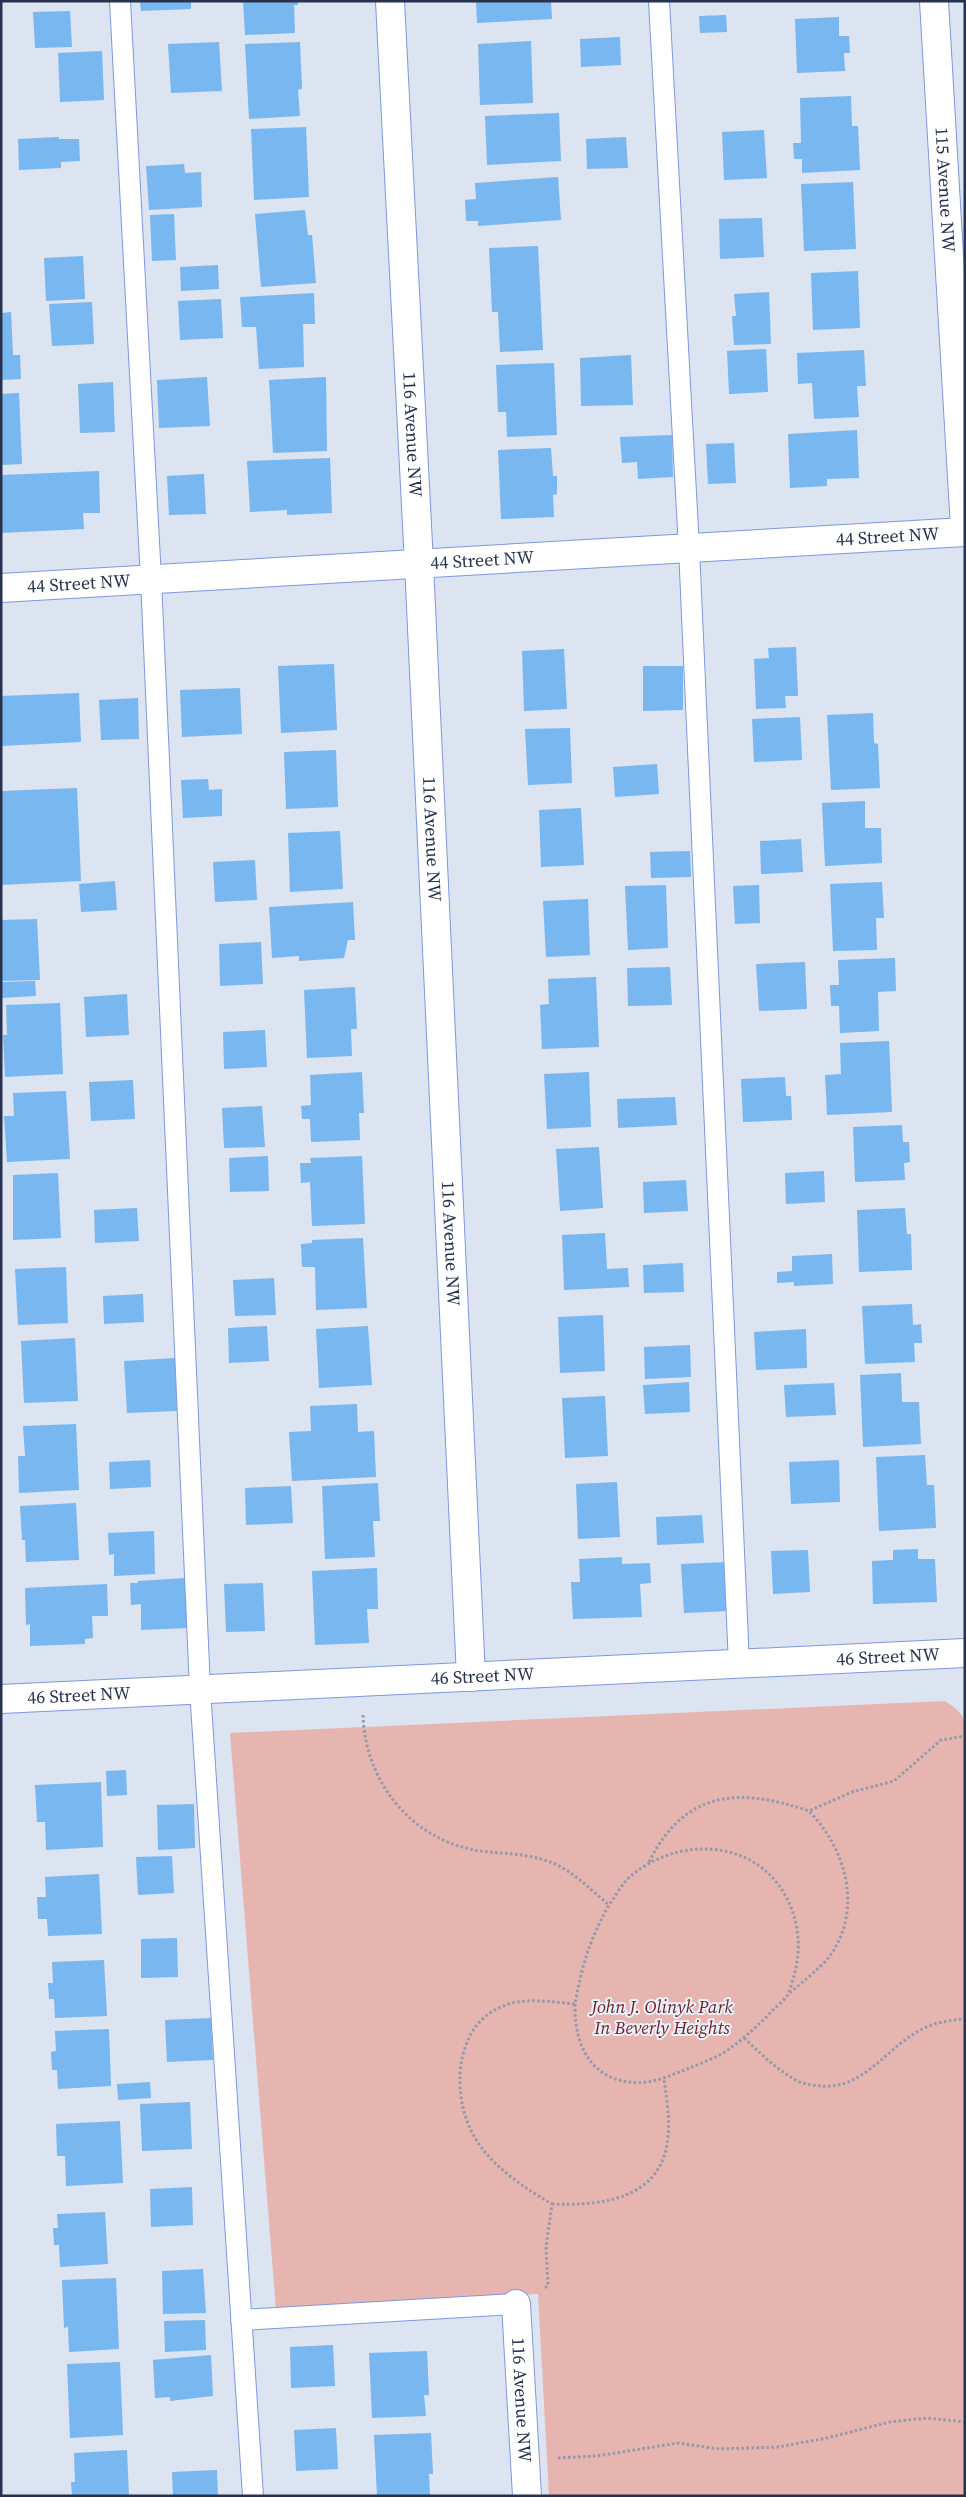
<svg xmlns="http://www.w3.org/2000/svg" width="966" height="2497" font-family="'Source Serif 4',serif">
  <rect width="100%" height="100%" fill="#dce3f1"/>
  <path fill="#e7b5af" d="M945 1701C954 1707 964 1713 965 1725V2496H549L538 2294 276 2310 230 1733Z"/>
  <path fill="#78b7ef" d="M140 1H191V9L141 11Z
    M243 1H298V5H294L295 33 245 35Z
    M476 1H551L552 19 477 23Z
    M70 11 72 47 35 48 33 12Z
    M726 15 727 32 700 33 699 16Z
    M839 17V36H849L850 53H844L845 71 797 73 795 19Z
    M620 37 621 65 581 67 580 39Z
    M531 41 533 103 480 105 478 44Z
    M219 42 222 91 171 93 168 44Z
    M300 42 302 89 298 90 300 116 249 119 245 44Z
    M102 51 104 100 60 102 58 53Z
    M851 96 852 126H858L860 170 802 173V159H794L793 143H801L800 98Z
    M559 113 561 161 487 165 485 116Z
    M306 127 309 197 254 200 251 129Z
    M764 130 767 178 724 180 722 132Z
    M59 137V139H79L80 161 61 162V168L19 170 18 139Z
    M626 137 628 168 587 169 586 139Z
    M184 164 185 173 201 172 202 207 149 210 146 166Z
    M558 177 561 220 478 226V221H466L465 200 476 199 475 183Z
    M853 182 856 249 804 251 801 184Z
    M305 210 308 235H312L316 283 261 287 255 214Z
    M174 214 176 260 152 261 150 215Z
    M762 218 764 257 720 259 719 219Z
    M538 246 543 350 500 352 498 312H492L489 248Z
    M83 256 85 299 46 301 44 258Z
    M218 265 219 289 181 291 180 267Z
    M858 271 860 328 813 330 811 273Z
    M769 292 771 344 734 345 732 316H736L734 294Z
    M314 293 315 324H303L304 367 259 369 256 327H242L240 297Z
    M221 299 223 338 180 340 178 301Z
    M92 302 94 344 52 346 49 304Z
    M11 312 13 355H20L21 379 1 380V313Z
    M766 349 768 392 729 394 727 351Z
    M864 350 866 386H857L859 417 814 419 812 383 798 384 797 353Z
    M631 355 633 405 581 406 580 358Z
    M554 363 557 435 507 437 506 412H498L496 365Z
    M207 377 210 426 159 428 157 380Z
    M326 377 327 451 273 453 269 380Z
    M113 382 115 432 80 433 78 384Z
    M19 393 22 464 1 465V394Z
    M857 430 859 478 827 479V486L790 488 788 434Z
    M672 435 673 477 638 479 637 462 622 463 620 437Z
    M734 443 736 483 708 484 706 444Z
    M551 448 553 476H557V494L553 495 554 517 501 519 498 450Z
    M330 458 332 513 287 515V510L250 512 247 461Z
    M99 471 100 513H83L84 529 1 533V475Z
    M204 474 206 514 169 515 167 476Z
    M796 647 798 696H785L786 708 756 709 754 659 769 658 768 648Z
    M564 649 567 709 524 711 522 651Z
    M334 664 337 730 281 733 278 666Z
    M643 666H683V710L643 711Z
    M240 688 242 734 182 737 180 690Z
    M79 693 81 742 1 746V696Z
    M138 698 139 739 101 740 99 700Z
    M873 713 874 743 878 744 880 788 831 790 827 715Z
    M800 717 802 760 754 762 752 719Z
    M570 728 572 783 528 785 525 729Z
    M336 750 338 807 286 809 284 752Z
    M657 764 659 794 615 797 613 767Z
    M208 779 209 790 222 789V816L183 818 181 780Z
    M77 788 81 881 1 885V791Z
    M865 801V828H881L882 863 825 866 822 803Z
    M581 808 584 865 541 867 539 810Z
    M340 831 343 889 290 892 288 833Z
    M801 839 803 872 761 874 760 841Z
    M690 851 691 877 651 878 650 852Z
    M255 860 257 900 215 902 213 862Z
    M115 881 117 910 81 912 79 884Z
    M882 882 884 918H876L877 950 833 951 830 884Z
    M666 885 668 948 628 950 625 886Z
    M759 885 760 923 735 924 733 886Z
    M588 899 590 955 546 957 543 901Z
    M353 902 355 940H348L344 958 299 961V956L272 958 269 907Z
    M37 919 40 980 1 981V920Z
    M261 942 263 984 220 986 219 944Z
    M895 958 896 991 878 992 879 1031 840 1033 839 1006H831L830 985H839L838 960Z
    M805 962 807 1009 759 1011 756 964Z
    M670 967 672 1005 628 1006 627 968Z
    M596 977 599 1047 542 1049 540 1005 549 1004 548 979Z
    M35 981 36 996 1 998V982Z
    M355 987 357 1029H351L352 1056 307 1058 304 990Z
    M127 994 129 1035 86 1037 84 997Z
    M60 1003 63 1074 5 1077 3 1035H7L6 1005Z
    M265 1030 267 1067 224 1069 223 1032Z
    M889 1041 892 1112 827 1115 825 1075 841 1074 840 1043Z
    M362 1072 364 1113H359L360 1140 311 1142 310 1119H302L301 1106 311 1105 310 1075Z
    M589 1072 591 1127 547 1129 544 1074Z
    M785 1077 786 1096H791L792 1120 743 1122 741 1079Z
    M133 1080 135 1119 91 1121 89 1082Z
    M66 1091 70 1159 7 1162 4 1116H14L13 1093Z
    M675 1097 677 1125 618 1128 617 1099Z
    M262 1106 265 1147 224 1148 222 1108Z
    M902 1125 903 1142H909L910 1162 904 1163 905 1180 855 1182 853 1127Z
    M599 1147 603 1208 560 1211 556 1149Z
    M268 1156 269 1191 230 1192 229 1158Z
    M362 1156 365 1224 312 1226 310 1182 301 1183 300 1163H311L310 1158Z
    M824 1171 825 1202 786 1204 785 1173Z
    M58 1173 61 1238 13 1240V1175Z
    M686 1180 688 1211 644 1213 643 1182Z
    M137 1208 139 1241 95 1243 94 1210Z
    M905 1208 907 1234H911L912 1270 859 1272 857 1210Z
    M605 1233 607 1269 628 1268 629 1287 564 1290 562 1235Z
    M363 1238 367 1308 316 1310 315 1267H302L301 1244 312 1243V1240Z
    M832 1254 833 1284 794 1286V1282L777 1283V1272L792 1271V1256Z
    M683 1263 684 1292 644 1293 643 1265Z
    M66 1267 68 1323 18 1325 15 1269Z
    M274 1278 276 1315 235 1316 233 1280Z
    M143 1294 144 1322 104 1324 103 1296Z
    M912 1304 913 1325 921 1324 922 1343H914L915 1362 865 1364 862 1306Z
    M603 1315 605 1371 560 1373 558 1317Z
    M267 1326 269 1361 229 1363 228 1328Z
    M368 1326 372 1385 319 1388 316 1329Z
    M806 1329 807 1368 756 1370 754 1332Z
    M75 1338 78 1401 24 1403 21 1341Z
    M690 1345 691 1377 645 1379 644 1347Z
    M175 1358 177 1411 127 1413 124 1361Z
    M901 1373 902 1402H919L921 1444 863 1447 860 1375Z
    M689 1382 690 1412 645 1414 643 1385Z
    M834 1383 836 1415 786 1417 784 1385Z
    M605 1396 608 1456 565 1458 562 1398Z
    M357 1404 358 1432 374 1431 376 1477 292 1481 289 1432 311 1431 310 1406Z
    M76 1424 79 1490 19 1493 18 1456H25L23 1426Z
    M925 1455 927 1485H934L936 1528 879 1531 876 1457Z
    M150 1460 151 1487 110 1489 109 1462Z
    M839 1460 840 1502 791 1504 789 1462Z
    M617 1482 620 1537 578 1539 576 1484Z
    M378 1483 380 1521H373L375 1557 325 1559 322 1486Z
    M291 1486 293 1523 246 1525 245 1488Z
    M76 1503 79 1560 26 1562 25 1540H22L20 1506Z
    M702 1515 704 1543 657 1545 656 1517Z
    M154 1531 155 1574 114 1576V1554L109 1555 108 1533Z
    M918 1549V1559H935L937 1602 873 1604 872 1561 893 1560V1550Z
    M808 1550 810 1592 773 1594 771 1551Z
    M622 1557V1564L650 1563 651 1583 640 1584 642 1617 573 1619 571 1582H580L579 1559Z
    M728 1562 730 1611 684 1613 681 1564Z
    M377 1568 378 1609H367L369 1643 315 1645 312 1571Z
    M186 1578 188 1628 141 1630V1604L131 1605 130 1583H138V1581Z
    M263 1583 265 1631 226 1632 224 1584Z
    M107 1584 108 1616H92L93 1638 85 1639V1644L30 1646V1624L26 1625 25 1588Z
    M126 1770 127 1795 107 1796 106 1771Z
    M101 1782 103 1847 46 1850 45 1822H37L35 1785Z
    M194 1804 195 1848 158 1850 157 1805Z
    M172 1856 174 1893 138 1895 136 1857Z
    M99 1874 102 1934 48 1936 47 1919H38L37 1897H46L45 1877Z
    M177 1938 178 1977 141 1978V1939Z
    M104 1960 107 2016 55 2018 54 1999H49L48 1983H53L52 1962Z
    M211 2018 213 2060 167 2062 165 2020Z
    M109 2029 111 2086 58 2089 57 2070H52L51 2052 56 2051 55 2031Z
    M150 2082 151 2098 118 2100 117 2084Z
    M190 2102 192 2149 142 2151 140 2104Z
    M120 2121 123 2183 66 2186 65 2156H57L56 2124Z
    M192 2187 193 2225 151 2227 150 2189Z
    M105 2212 108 2264 60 2267 59 2245H54L53 2228H58L57 2214Z
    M203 2269 206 2313 163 2314 162 2271Z
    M116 2278 119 2349 69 2352 68 2327 64 2328 62 2280Z
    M205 2320 206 2350 165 2352 164 2321Z
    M333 2345 335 2386 291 2388 290 2347Z
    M427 2351 429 2395H424L426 2416 372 2418 369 2353Z
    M211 2355 213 2396 170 2401V2397L155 2398 153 2360Z
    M120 2362 123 2435 70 2438 67 2364Z
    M336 2428 338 2469 296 2471 294 2430Z
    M431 2433 433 2474H429L430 2496H377L374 2435Z
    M127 2450 129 2496H72L71 2482H75L74 2453Z
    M217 2470 218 2496H173L172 2472Z"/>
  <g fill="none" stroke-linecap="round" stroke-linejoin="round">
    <g stroke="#7d99dc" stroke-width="22">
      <path id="lane" d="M120 1 151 579 200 1689 253 2496
        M659 1 689 548 739 1664
        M241 2320 516 2304"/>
    </g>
    <g stroke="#7d99dc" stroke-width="30">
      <g id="street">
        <path id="s1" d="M390 1 419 564 471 1677"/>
        <path id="s2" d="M934 1 965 528"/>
        <path id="s3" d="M1 588 965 532"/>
        <path id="s4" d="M1 1699 965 1653"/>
        <path id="s5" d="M516 2304 527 2496"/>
      </g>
    </g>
    <path stroke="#9199ad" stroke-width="3" stroke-dasharray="2.5 2.5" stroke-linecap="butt" d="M363 1715C365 1782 412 1841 480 1851 505 1854 530 1853 555 1864 575 1873 592 1891 609 1905 590 1939 582 1965 575 2004 552 2002 525 1997 503 2006 451 2026 450 2104 479 2144 496 2169 526 2189 552 2204L546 2247 548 2286 543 2289
      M649 1862C685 1790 739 1787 809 1811L852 1792 894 1781 941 1740 965 1736
      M790 1993C804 1980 823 1967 834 1950 862 1903 844 1847 809 1811
      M575 2004C574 2051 596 2087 647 2082 661 2080 674 2074 687 2069 699 2064 713 2059 725 2052 742 2040 758 2026 773 2010 778 2005 785 2000 788 1994 791 1989 792 1981 794 1976 803 1944 798 1910 777 1883 742 1838 674 1840 632 1875 623 1882 616 1895 609 1905
      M744 2038C760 2053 775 2068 794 2079 801 2084 811 2085 820 2086 862 2090 884 2051 917 2032 931 2023 949 2020 965 2019
      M552 2204C603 2206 664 2199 668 2135 670 2116 666 2096 664 2078
      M558 2458 597 2456 678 2443 719 2449 778 2447 827 2438 890 2422 927 2418 965 2422"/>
    <use href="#lane" stroke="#fff" stroke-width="20"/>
    <use href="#street" stroke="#fff" stroke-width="28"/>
  </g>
  <g text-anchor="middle" stroke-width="4" stroke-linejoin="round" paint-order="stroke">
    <g font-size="18" fill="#27324e" stroke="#e9f0fe">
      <text dy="6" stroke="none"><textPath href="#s2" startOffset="189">115 Avenue NW</textPath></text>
      <text dy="6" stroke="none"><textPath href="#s1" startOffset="434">116 Avenue NW</textPath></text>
      <text dy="6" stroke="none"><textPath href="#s3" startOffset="888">44 Street NW</textPath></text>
      <text dy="6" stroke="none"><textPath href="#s3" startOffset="482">44 Street NW</textPath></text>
      <text dy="6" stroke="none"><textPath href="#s3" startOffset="78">44 Street NW</textPath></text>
      <text dy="6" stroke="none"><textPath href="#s1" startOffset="839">116 Avenue NW</textPath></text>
      <text dy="6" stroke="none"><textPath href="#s1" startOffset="1244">116 Avenue NW</textPath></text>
      <text dy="6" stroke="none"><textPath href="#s4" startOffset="888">46 Street NW</textPath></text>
      <text dy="6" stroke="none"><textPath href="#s4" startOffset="482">46 Street NW</textPath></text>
      <text dy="6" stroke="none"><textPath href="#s4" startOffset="78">46 Street NW</textPath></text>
      <text dy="6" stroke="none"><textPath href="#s5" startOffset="96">116 Avenue NW</textPath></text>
    </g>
    <g font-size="18" font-style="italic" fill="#6f1f1c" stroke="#e9f0fe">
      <text x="662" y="2013">John J. Olinyk Park<tspan x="662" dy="21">In Beverly Heights</tspan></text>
    </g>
  </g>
  <rect width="966" height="2497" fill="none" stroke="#27324e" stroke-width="5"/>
</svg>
